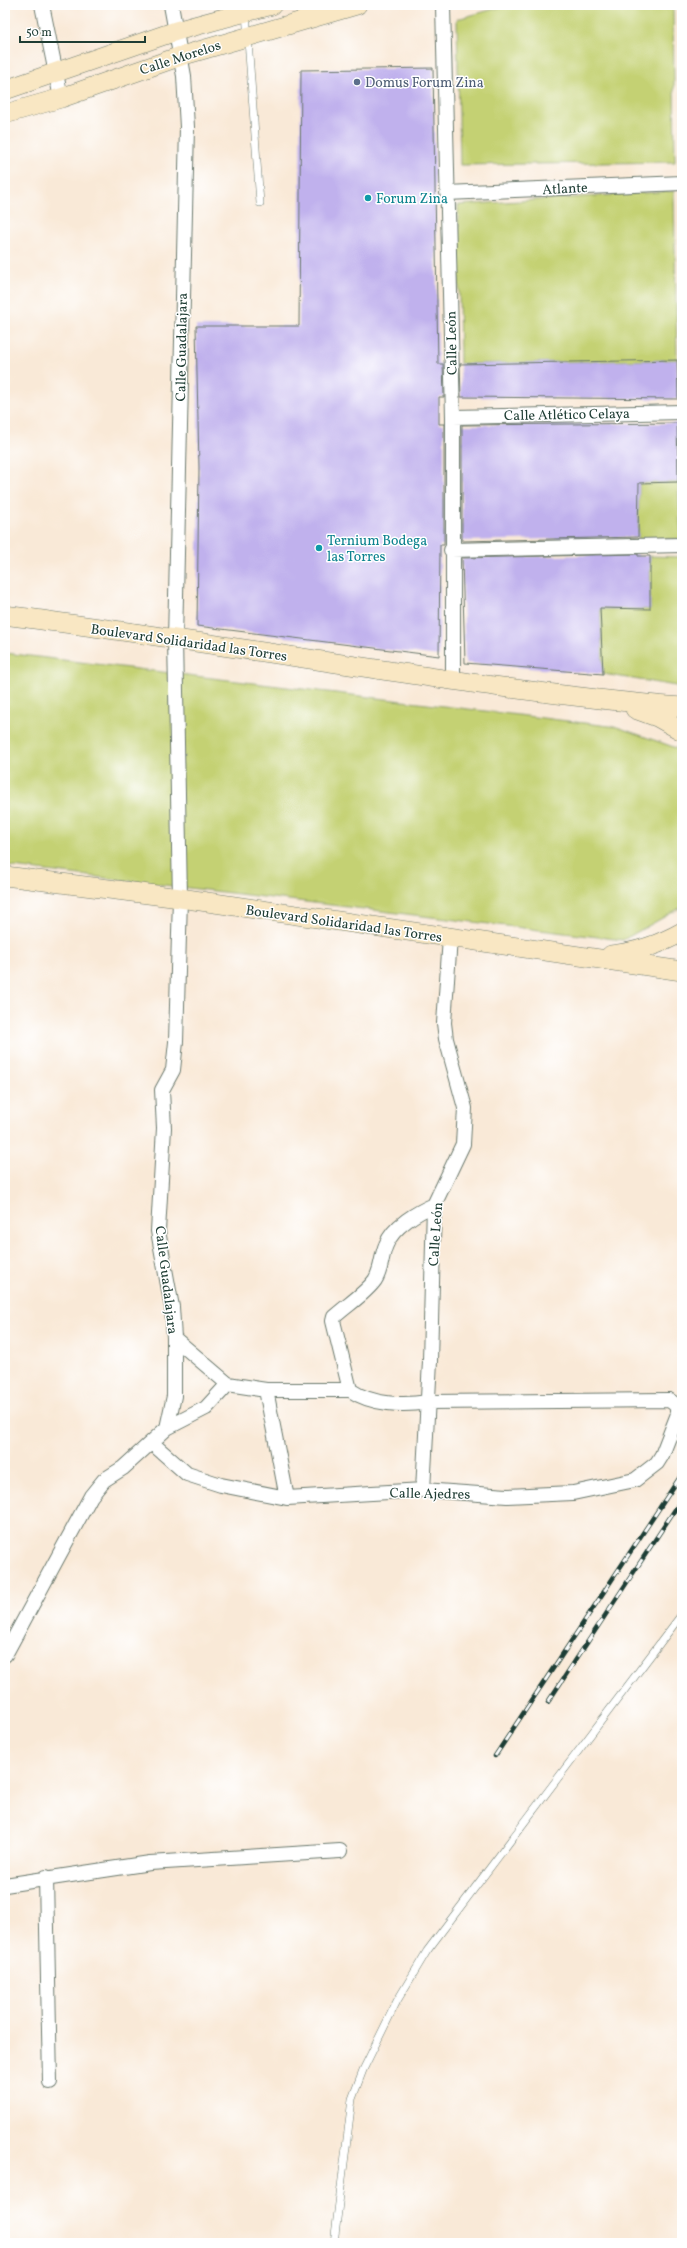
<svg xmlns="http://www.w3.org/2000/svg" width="687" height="2248" font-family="Vollkorn,serif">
  <rect width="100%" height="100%" fill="#fff"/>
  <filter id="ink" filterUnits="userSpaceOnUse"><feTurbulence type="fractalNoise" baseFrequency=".025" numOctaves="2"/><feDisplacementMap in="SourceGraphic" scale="8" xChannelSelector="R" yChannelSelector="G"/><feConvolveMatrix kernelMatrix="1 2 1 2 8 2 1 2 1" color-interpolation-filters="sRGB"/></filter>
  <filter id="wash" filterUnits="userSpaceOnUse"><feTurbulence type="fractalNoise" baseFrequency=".012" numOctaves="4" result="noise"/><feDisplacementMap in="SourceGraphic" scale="16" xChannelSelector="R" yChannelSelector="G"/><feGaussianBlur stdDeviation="0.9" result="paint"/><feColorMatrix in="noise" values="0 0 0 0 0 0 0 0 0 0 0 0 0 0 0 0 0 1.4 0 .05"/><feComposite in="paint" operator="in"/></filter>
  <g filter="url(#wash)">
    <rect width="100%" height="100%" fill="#f9e9d7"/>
    <path fill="#c4d173" stroke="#728754" d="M509 5H673L675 162 460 165 457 19Z
      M674 191 677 360 460 364 458 205Z
      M678 482 681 539H638L639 483Z
      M650 556 682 557V687L603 674 600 609H650Z
      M5 653 617 727 682 750V907L623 940 5 866Z"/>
    <g id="blocks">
      <path fill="#c0b1ed" d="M433 68 438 364H443L444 397H439V424H444V545H440L439 656 197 626 199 468 196 326H299L301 70Z
        M677 360 678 399 461 397 460 364Z
        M677 423 678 482 639 483 638 537 462 541V425Z
        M638 554V556H650V609L600 608 603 674 465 663 462 558Z"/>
    </g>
  </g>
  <g filter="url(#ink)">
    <use href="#blocks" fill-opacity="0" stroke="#6b796d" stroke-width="1"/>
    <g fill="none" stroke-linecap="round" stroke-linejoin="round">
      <g stroke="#6b796d" stroke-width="8">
        <path id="service" d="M246 13 260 203
          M334 2243 352 2099 363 2070 397 2001 427 1951 682 1614"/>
      </g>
      <g stroke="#6b796d" stroke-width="16">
        <path id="minor" d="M42 5 61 98
          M443 5 453 417V682
          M447 193 682 183
          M453 417 682 412
          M451 550 682 545
          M174 1338 228 1384 266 1390 287 1498
          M266 1390H350
          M167 1428 206 1408 228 1384
          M153 1444 187 1474 221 1485 287 1498 423 1490 507 1496 573 1493 635 1480 657 1463 662 1455 678 1414 676 1405 669 1400 428 1402C403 1406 372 1405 350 1390L333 1321 334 1317C347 1305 365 1294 375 1280 382 1269 381 1256 386 1245 393 1226 418 1212 434 1205
          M423 1490 430 1361 434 1205 463 1144 465 1108 446 1039 444 1023 450 938
          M5 1655 91 1496 104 1480 123 1468 167 1428 174 1396V1338L172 1307 158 1231 164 1128 162 1090 173 1070 176 1042 180 898 175 639 187 127 184 76 171 5
          M46 1877 50 2082
          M5 1885 150 1863 340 1851"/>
      </g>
      <g stroke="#6b796d" stroke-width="20">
        <path id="secondary" d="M5 90 176 31 272 5
          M5 114 61 98 181 56 357 5
          M5 615C62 623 118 630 175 639 344 663 512 693 682 707
          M635 709 657 717 682 731
          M5 876 180 898 682 971
          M611 955C638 952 659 945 682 932"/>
      </g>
      <use href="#service" stroke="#fff" stroke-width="7"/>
      <use href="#minor" stroke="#fff" stroke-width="14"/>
      <use href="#secondary" stroke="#f9e7c3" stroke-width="19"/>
      <g stroke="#1f3d34" stroke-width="4.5">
        <path id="rail" d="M548 1702 682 1499
          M495 1756 682 1474"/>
      </g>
      <use href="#rail" stroke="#fff" stroke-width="3" stroke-dasharray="9" stroke-linecap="butt"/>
    </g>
  </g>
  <circle fill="#5c6f8a" stroke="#fff" stroke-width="1.5" cx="357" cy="82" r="4"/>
  <g fill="#0f9aa8" stroke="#fff" stroke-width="1.5">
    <circle cx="368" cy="198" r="4"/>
    <circle cx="319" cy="548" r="4"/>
  </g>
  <g text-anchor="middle" stroke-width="3" stroke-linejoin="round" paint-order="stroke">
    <g font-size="14" fill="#1f3d34" stroke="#fff">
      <text transform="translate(180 57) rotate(-18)" y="5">Calle Morelos</text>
      <text transform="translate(565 188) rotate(-3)" y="5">Atlante</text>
      <text transform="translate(451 343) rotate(-91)" y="5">Calle León</text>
      <text transform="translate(181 347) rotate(-89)" y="5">Calle Guadalajara</text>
      <text transform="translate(567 414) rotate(-1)" y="5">Calle Atlético Celaya</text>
      <text transform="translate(189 642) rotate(8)" y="5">Boulevard Solidaridad las Torres</text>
      <text transform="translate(344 923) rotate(8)" y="5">Boulevard Solidaridad las Torres</text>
      <text transform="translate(435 1234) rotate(-86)" y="5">Calle León</text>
      <text transform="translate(167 1280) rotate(83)" y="5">Calle Guadalajara</text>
      <text transform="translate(430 1493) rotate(1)" y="5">Calle Ajedres</text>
    </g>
    <g font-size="14" fill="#4e5e75" stroke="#fff" text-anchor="start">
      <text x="365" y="87">Domus Forum Zina</text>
    </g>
    <g font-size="14" fill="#0d838f" stroke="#fff" text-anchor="start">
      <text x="376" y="203">Forum Zina</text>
      <text x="327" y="545">Ternium Bodega<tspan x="327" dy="16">las Torres</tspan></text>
    </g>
  </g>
  <rect width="687" height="2248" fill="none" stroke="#fff" stroke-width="20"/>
  <path d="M20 36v6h125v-6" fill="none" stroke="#1f3d34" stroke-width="2"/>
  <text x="26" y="36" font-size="12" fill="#1f3d34" stroke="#ffffff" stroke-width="3" paint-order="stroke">50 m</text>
</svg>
